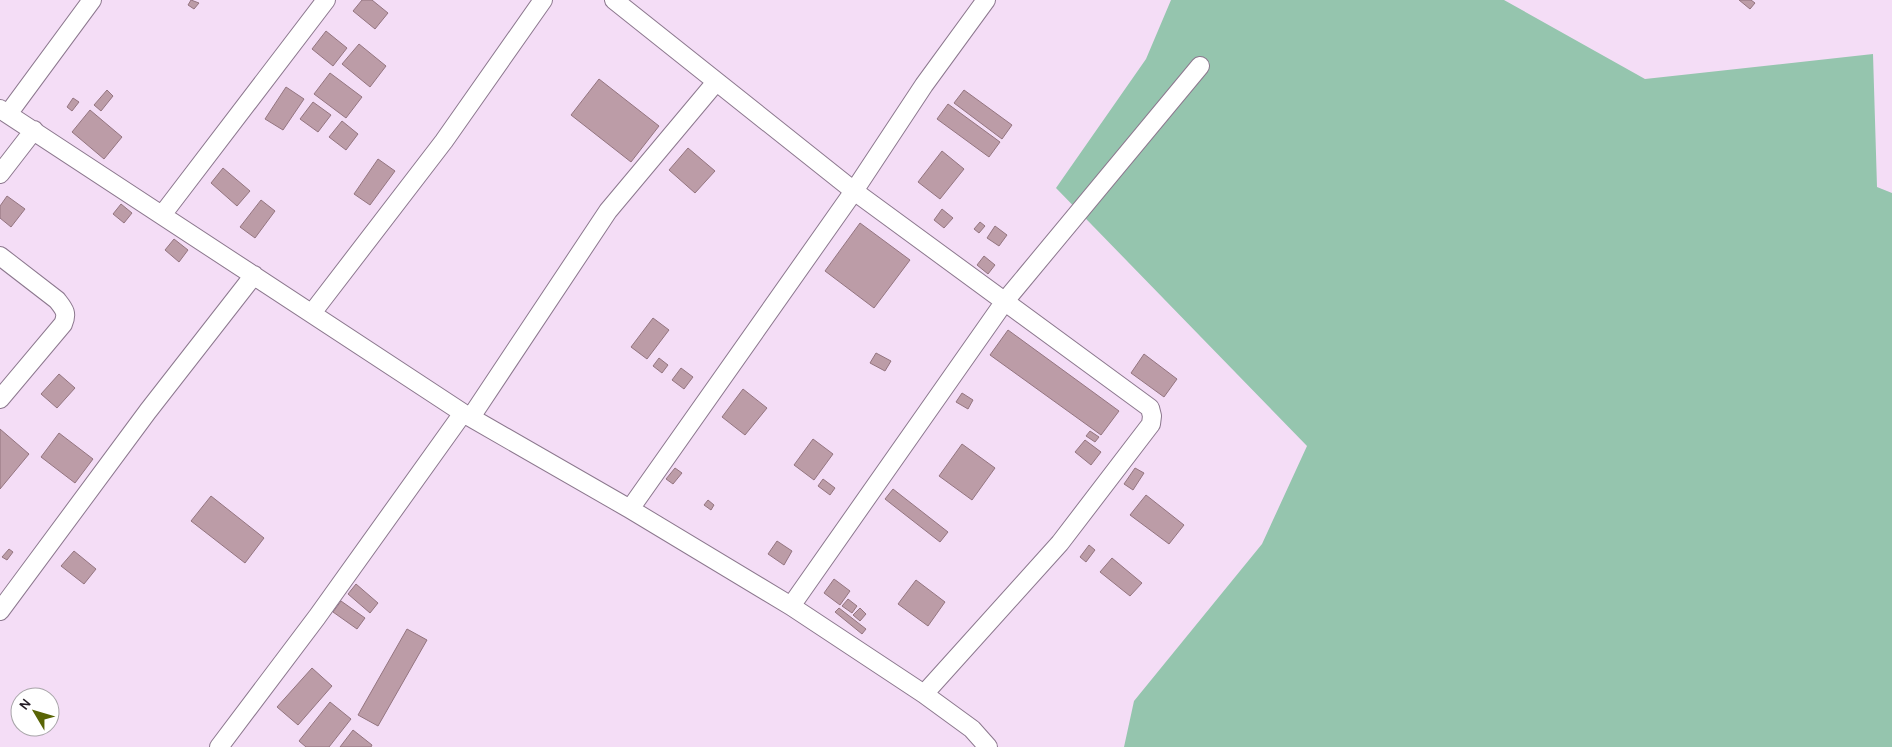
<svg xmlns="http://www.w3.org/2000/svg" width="1892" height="747" font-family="Karla,sans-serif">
  <rect width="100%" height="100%" fill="#f4ddf6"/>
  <path fill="#95c5ae" d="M1171 0H1504L1645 79 1873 54 1877 187 1892 193V747H1124L1134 701 1262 544 1307 446 1056 188 1146 59Z"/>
  <path fill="#bc9ca7" stroke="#947580" d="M191 0 199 3 194 9 188 5Z
    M362 0H372L388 13 375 29 353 11Z
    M1739 0H1751L1755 3 1750 9Z
    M326 31 347 48 333 66 312 49Z
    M359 44 386 66 370 87 342 64Z
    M330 73 362 97 346 118 314 94Z
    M599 79 659 126 631 162 571 115Z
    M286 87 304 99 283 130 265 119Z
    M107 90 113 96 101 111 94 105Z
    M964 90 1012 125 1002 139 954 103Z
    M73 98 79 102 72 111 67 107Z
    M313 102 331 115 318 132 300 119Z
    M948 104 1000 142 989 157 937 119Z
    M90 110 122 137 104 159 72 132Z
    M342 121 358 134 346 150 329 137Z
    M688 148 715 171 695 193 669 170Z
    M942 151 964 169 940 199 918 182Z
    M378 159 395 171 370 205 354 194Z
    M223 168 250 191 237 206 211 183Z
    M7 196 25 209 11 227 0 218V206Z
    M261 200 275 211 255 238 240 227Z
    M121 204 132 213 124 223 113 214Z
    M942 209 953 218 944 228 934 220Z
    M980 222 985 226 979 233 974 229Z
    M860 223 910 260 874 308 825 271Z
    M995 226 1007 235 999 246 987 238Z
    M174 239 188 250 179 262 165 250Z
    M984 256 995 265 988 274 977 265Z
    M653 318 669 330 647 359 631 347Z
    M1008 330 1119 411 1101 435 990 355Z
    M876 353 891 361 885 371 870 363Z
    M1144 354 1177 379 1164 397 1131 373Z
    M659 358 668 365 662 373 653 366Z
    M681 368 693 377 684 389 672 380Z
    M59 374 75 388 57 408 41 394Z
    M743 389 767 408 745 435 722 417Z
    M962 393 973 400 968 409 956 402Z
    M0 429 29 454 0 489Z
    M1090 431 1099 437 1095 442 1086 436Z
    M59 433 93 459 75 483 41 457Z
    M813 439 833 454 814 480 794 465Z
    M1085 440 1101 452 1091 465 1075 452Z
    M962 444 995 468 972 500 939 476Z
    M675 468 682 473 673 484 666 479Z
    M1135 468 1144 473 1133 490 1124 484Z
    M823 479 835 488 830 495 818 486Z
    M893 489 948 532 940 542 885 499Z
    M1146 495 1184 525 1169 544 1130 515Z
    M211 496 264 538 245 563 191 521Z
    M708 500 714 505 711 510 704 505Z
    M777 541 792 551 784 565 768 554Z
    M1089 545 1095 550 1086 562 1080 557Z
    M9 549 13 552 7 560 2 557Z
    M74 551 96 569 84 584 61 566Z
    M1112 558 1142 583 1130 596 1100 572Z
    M834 579 850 591 840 605 824 593Z
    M916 580 945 602 928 626 898 604Z
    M356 584 378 603 370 613 348 594Z
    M848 599 857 606 852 613 842 606Z
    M341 601 365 618 357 629 333 612Z
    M839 608 866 629 862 634 835 612Z
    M860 608 866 614 860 621 853 615Z
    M407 629 427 640 378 726 358 715Z
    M312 668 332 686 298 725 277 707Z
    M330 702 351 719 329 747H306L299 741Z
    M353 730 372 745 371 747H340Z"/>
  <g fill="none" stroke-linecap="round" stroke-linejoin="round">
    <g stroke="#8c788e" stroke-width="20">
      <path id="minor" d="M614 0 854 191 1150 408 1152 416 1151 424 1060 543 924 694
        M0 109 463 413 630 509 791 606 924 694 972 729 988 747
        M8 114 92 0
        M0 174 34 130
        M162 215 326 0
        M0 256 57 300C64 309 68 313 63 324L0 399
        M312 313 444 141 543 0
        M471 417 608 211 716 82
        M630 509 854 191 924 85 986 0
        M791 606 1005 301 1200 66
        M0 611 148 411 254 275
        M219 747 317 617 463 413"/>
    </g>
    <use href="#minor" stroke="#fff" stroke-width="18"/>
  </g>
  <g transform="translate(35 712) rotate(308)"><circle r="24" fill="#ffffff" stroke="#a8a5a9"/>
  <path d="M0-4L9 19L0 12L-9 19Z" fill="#596405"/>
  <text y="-8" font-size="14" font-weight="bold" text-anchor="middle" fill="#261e27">N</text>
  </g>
</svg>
